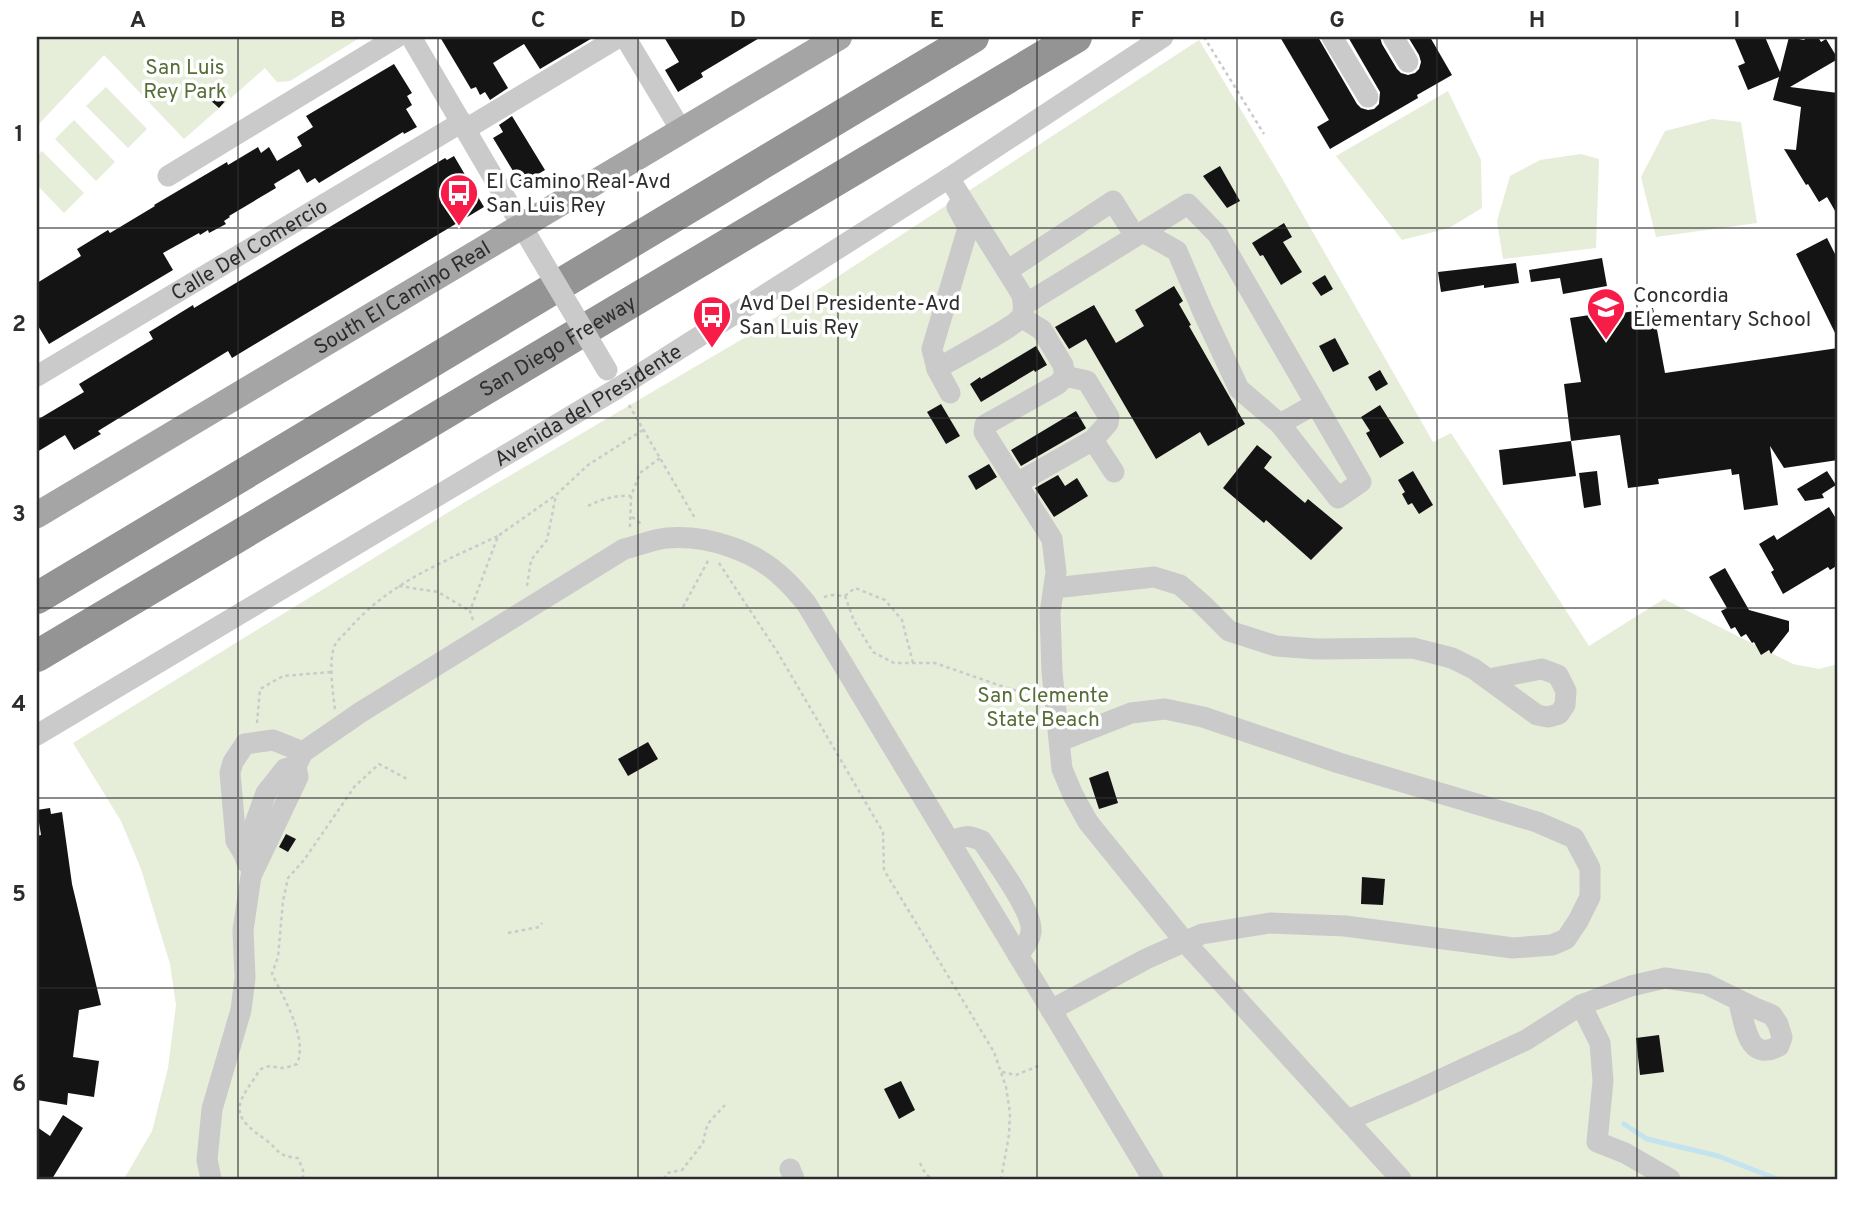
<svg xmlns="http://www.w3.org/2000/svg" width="1875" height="1216" font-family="Overpass,sans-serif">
  <rect width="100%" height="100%" fill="#fff"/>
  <path fill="#e6edd9" d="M37 37H361L290 81 277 82 265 68 184 139 104 55 37 126Z
    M1199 40 1283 180 1433 442 1451 433 1589 646 1664 599 1793 664 1819 669 1838 664V1179H124L152 1131 168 1068 176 1005 170 964 141 869 121 821 73 743 465 502 744 338Z
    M106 87 147 129 128 148 86 106Z
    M1448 91 1481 160 1482 208 1449 228 1402 240 1336 156Z
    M1712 119 1741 122 1757 223 1656 237 1641 177 1665 131Z
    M74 120 115 162 96 181 55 139Z
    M42 151 84 193 64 213 37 185V156Z
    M1581 154 1599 159 1596 248 1503 259 1497 221 1510 176 1540 160Z"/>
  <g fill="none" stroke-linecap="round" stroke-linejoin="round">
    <path stroke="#c3e3ef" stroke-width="5" d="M1624 1124 1647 1139 1718 1156 1777 1179
      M1837 1179H1838"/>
  </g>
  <path fill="#141414" d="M440 37H594L540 69 524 44 493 63 508 88 490 100 485 92 480 95 476 87 471 89Z
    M664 37H761L701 73 703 77 678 92 665 70 679 62Z
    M1280 37H1318L1357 104 1361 108 1368 110 1374 109 1379 104 1380 92 1348 37H1380L1382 44 1397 69 1401 73 1408 75 1415 73 1419 69 1421 62 1419 55 1408 37H1430L1452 75 1417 95 1418 98 1330 149 1317 127 1329 120Z
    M1734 37H1765L1780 72 1789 37 1804 40 1807 37H1818L1821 42 1826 39 1838 59 1790 87 1838 93V216L1827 197 1819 202 1808 184 1806 185 1784 149 1796 150 1801 107 1773 100 1779 77 1748 90 1738 66 1745 63Z
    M394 64 412 93 407 96 412 105 406 109 417 127 404 134 403 132 319 183 315 178 307 183 299 169 274 184 276 188 229 216 230 217 224 221 226 224 209 233 208 230 200 235 199 233 163 253 173 270 49 344 37 324V283L81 256 77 249 108 230 110 233 155 206 154 205 227 162 228 165 258 147 261 153 269 147 277 161 302 146 297 137 313 127 306 116Z
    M218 89 228 98 219 108 209 99Z
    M512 116 545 170 521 184 493 138 503 132 499 125Z
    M454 156 484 207 232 358 228 351 98 431 101 434 74 450 65 435 37 452V420L84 392 79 384 153 339 149 332 193 305 194 308 445 158 447 160Z
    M1220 166 1240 201 1227 208 1203 176Z
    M1284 223 1292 237 1283 242 1302 272 1281 285 1263 255 1260 256 1252 243Z
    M1827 238 1838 260V339L1796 254Z
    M1602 258 1607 286 1563 294 1560 278 1531 282 1529 270Z
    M1516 263 1519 283 1484 288V285L1441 292 1438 272Z
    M1325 275 1333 289 1321 296 1312 283Z
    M1174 286 1183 301 1179 304 1191 325 1189 326 1245 424 1208 446 1200 432 1156 459 1086 339 1069 349 1055 327 1094 305 1116 343 1144 326 1135 310Z
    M1653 308 1665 373 1838 348V460L1784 468 1770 446 1778 505 1744 510 1739 474 1732 475 1731 469 1658 479 1659 484 1628 488 1620 435 1571 441 1564 384 1581 382 1570 318 1616 311V314Z
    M1335 338 1349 364 1333 372 1319 346Z
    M1036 346 1047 365 1035 372 1034 370 981 402 970 384 980 377 981 379Z
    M1380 370 1388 384 1376 391 1368 377Z
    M941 404 960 436 946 444 927 412Z
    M1380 405 1404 443 1380 458 1366 433 1370 431 1361 417Z
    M1076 411 1086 428 1085 429 1021 466 1011 450Z
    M1571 441 1576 476 1503 485 1499 450Z
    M1257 445 1272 457 1264 468 1305 503 1308 499 1343 528 1311 560 1266 520 1264 523 1223 488Z
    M989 464 997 477 976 490 968 476Z
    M1413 471 1433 505 1419 514 1412 503 1408 505 1402 494 1405 492 1398 480Z
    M1597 471 1601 505 1584 508 1579 473Z
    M1827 471 1836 485 1822 494 1824 498 1805 501 1797 489Z
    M1058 475 1065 486 1077 478 1088 496 1054 517 1035 488Z
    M1829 507 1838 522V565L1830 570 1828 567 1783 594 1771 572 1774 570 1759 544 1774 535 1777 540Z
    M1725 568 1749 610 1789 621V631L1771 654 1769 650 1761 655 1754 642 1752 643 1746 634 1741 637 1735 627 1731 629 1721 611 1727 608 1709 577Z
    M648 742 658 759 628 776 618 759Z
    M1108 771 1118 803 1099 809 1089 778Z
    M50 808 51 814 62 812 72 884 101 1005 79 1010 73 1057 99 1061 94 1097 68 1093 67 1105 37 1100V836L41 835 37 810Z
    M286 834 296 839 288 852 279 847Z
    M1362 877 1385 879 1383 905 1361 904Z
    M1659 1035 1664 1072 1640 1075 1636 1038Z
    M901 1081 915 1110 899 1119 884 1089Z
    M63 1115 83 1128 52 1179H37V1127L50 1136Z"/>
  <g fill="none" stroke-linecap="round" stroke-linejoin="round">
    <path stroke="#cacaca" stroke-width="2.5" stroke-dasharray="3.5 3.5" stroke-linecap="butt" d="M1204 37 1264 134
      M629 405 696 520
      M588 506C601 499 616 495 631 496
      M632 517 643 525
      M630 527 631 496 640 473 660 458
      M719 563 778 653 883 832 884 870 994 1052 1006 1087 1010 1113 1009 1135 1001 1179
      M399 586 438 592 470 611
      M527 586 531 560 547 540 556 495
      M845 596 855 588 885 600 902 620 913 663
      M824 597 832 595 845 596 854 621 873 652 894 663H935L1013 690H1036
      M683 607 709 559
      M473 620 470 611 498 536 556 495 588 465 643 430
      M335 709C333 693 328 659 335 645 338 639 345 634 349 629 389 583 443 562 498 536
      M257 723 260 689 283 676 331 672
      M508 933 539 927 542 923
      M1002 1072 1016 1075 1038 1066
      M920 1163 925 1173 932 1179
      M303 1179V1170L298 1158C277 1156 280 1151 266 1140 236 1119 231 1110 254 1079 256 1077 257 1073 260 1070 267 1064 274 1067 281 1068 286 1068 292 1066 297 1064 308 1038 284 999 272 974L278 957 283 901 288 878 304 860 355 786 379 764 409 780
      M664 1179 667 1173 682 1170 703 1143 706 1129 710 1121 725 1105"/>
    <g stroke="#cacaca" stroke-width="21">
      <path d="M411 37 540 257"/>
      <path d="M625 37 681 130"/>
      <path d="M1332 37 1368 97"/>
      <path d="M1393 37 1408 62"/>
      <path d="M466 129 619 37"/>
      <path d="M168 176 397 37"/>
      <path d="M1007 271 1113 201 1135 236"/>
      <path d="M1024 305 1188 204 1218 235 1361 482 1338 498 1280 424 1239 389 1203 312 1177 251 1143 232"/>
      <path d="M1021 317 1042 330 1063 365 1065 376"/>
      <path d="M937 369C951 360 1015 327 1021 317 1025 311 1023 301 1022 295L949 178"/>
      <path id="s1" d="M37 376 462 122"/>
      <path d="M1065 376 1058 384 985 425 984 432 1052 539 1056 572 1050 613 1052 672 1062 769 1073 795 1088 822 1185 942 1401 1179"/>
      <path d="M1065 376 1087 381 1109 417 1108 423 1093 440 1114 472"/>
      <path d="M950 393 937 369 932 349 968 228 957 207"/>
      <path d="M1280 424 1315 404"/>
      <path d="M1017 483 1093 440"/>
      <path d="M1054 588 1154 577 1180 585 1203 605 1229 631 1276 646 1317 649 1413 648 1452 658 1474 669 1537 715 1548 717 1559 714 1565 705 1566 691 1558 675 1542 669 1488 679"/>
      <path id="s2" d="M37 735 618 388 949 178 1163 37"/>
      <path d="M950 842C964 835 968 835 982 841 994 859 1034 912 1031 932 1030 941 1024 947 1018 955"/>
      <path d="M244 854 236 841 230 773 233 762 245 744 273 740 303 752"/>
      <path d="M247 863 244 854 266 793 285 769 296 766"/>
      <path d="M1581 1005 1600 1043 1603 1081 1597 1142 1625 1153 1670 1179"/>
      <path d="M1051 1010 1146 959 1202 934 1270 923 1345 926 1513 948 1552 945 1566 939 1578 921 1590 897V868L1574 838 1537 822 1339 763 1203 717 1165 709 1131 713 1060 741"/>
      <path d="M1348 1120 1409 1094 1526 1040 1581 1005 1631 986 1665 978 1706 984 1755 1008 1772 1015 1778 1024 1782 1037 1779 1046C1746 1064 1745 1021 1738 1000"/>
      <path d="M790 1169 794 1179"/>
      <path d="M211 1179 207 1160 212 1109 241 1010 245 978 243 930 251 876 298 777 296 766 303 752 361 712 624 549C638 546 653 539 667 538 707 535 755 550 784 579 792 586 799 595 806 603L1153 1179"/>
    </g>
    <path stroke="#a5a5a5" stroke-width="26" id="s3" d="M37 515 839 37"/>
    <g stroke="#949494" stroke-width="32">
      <path d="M37 598 973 37"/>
      <path id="s4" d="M37 656 1076 37"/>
    </g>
    <path stroke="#cacaca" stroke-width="21" d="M540 257 607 370"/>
  </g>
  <path fill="none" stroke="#2d2d2d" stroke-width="2" stroke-opacity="0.55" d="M238 37V1179M438 37V1179M638 37V1179M838 37V1179M1037 37V1179M1237 37V1179M1437 37V1179M1637 37V1179M37 228H1838M37 418H1838M37 608H1838M37 798H1838M37 988H1838"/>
  <defs>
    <g id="bus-pin" transform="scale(2.0125)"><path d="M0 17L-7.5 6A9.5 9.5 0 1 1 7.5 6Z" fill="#f71d48" stroke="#fff"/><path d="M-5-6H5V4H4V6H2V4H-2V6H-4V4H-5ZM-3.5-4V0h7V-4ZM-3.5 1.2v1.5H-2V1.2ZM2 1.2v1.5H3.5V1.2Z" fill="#fff"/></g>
    <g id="school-pin" transform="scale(2.0125)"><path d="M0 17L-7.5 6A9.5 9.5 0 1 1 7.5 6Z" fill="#f71d48" stroke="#fff"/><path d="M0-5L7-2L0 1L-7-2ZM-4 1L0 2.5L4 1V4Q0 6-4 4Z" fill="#fff"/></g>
  </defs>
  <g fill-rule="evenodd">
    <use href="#bus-pin" x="459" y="193"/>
    <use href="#school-pin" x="1606" y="307"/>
    <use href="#bus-pin" x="712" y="315"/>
  </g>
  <g text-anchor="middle" stroke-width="7" stroke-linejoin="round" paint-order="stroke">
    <g font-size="21" fill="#576d36" stroke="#fff">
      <text x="185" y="74">San Luis<tspan x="185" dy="24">Rey Park</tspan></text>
      <text x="1043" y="702">San Clemente<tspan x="1043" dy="24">State Beach</tspan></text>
    </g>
    <g font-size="21" fill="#2d2d2d" stroke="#fff" text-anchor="start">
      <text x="486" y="188">El Camino Real-Avd<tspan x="486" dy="24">San Luis Rey</tspan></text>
      <text x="1633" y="302">Concordia<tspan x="1633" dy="24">Elementary School</tspan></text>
      <text x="739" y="310">Avd Del Presidente-Avd<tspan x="739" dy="24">San Luis Rey</tspan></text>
    </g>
    <g font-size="21" fill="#2d2d2d" stroke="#fff">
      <text dy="7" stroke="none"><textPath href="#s1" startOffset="247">Calle Del Comercio</textPath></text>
      <text dy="7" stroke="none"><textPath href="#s3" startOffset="425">South El Camino Real</textPath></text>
      <text dy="7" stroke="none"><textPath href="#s4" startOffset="606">San Diego Freeway</textPath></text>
      <text dy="7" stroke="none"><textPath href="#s2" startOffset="642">Avenida del Presidente</textPath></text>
    </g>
  </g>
  <rect width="1875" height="1216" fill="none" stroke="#ffffff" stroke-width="77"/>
  <rect x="38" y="38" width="1798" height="1140" fill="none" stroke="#2d2d2d" stroke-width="2.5"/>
  <g font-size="23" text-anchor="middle" font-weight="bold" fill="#2d2d2d">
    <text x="138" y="27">A</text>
    <text x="338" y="27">B</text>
    <text x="538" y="27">C</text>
    <text x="738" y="27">D</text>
    <text x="937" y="27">E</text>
    <text x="1137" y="27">F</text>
    <text x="1337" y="27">G</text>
    <text x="1537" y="27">H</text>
    <text x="1737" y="27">I</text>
    <text x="19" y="141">1</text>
    <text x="19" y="331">2</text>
    <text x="19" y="521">3</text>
    <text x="19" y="711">4</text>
    <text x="19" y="901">5</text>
    <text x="19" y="1091">6</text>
  </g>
</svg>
